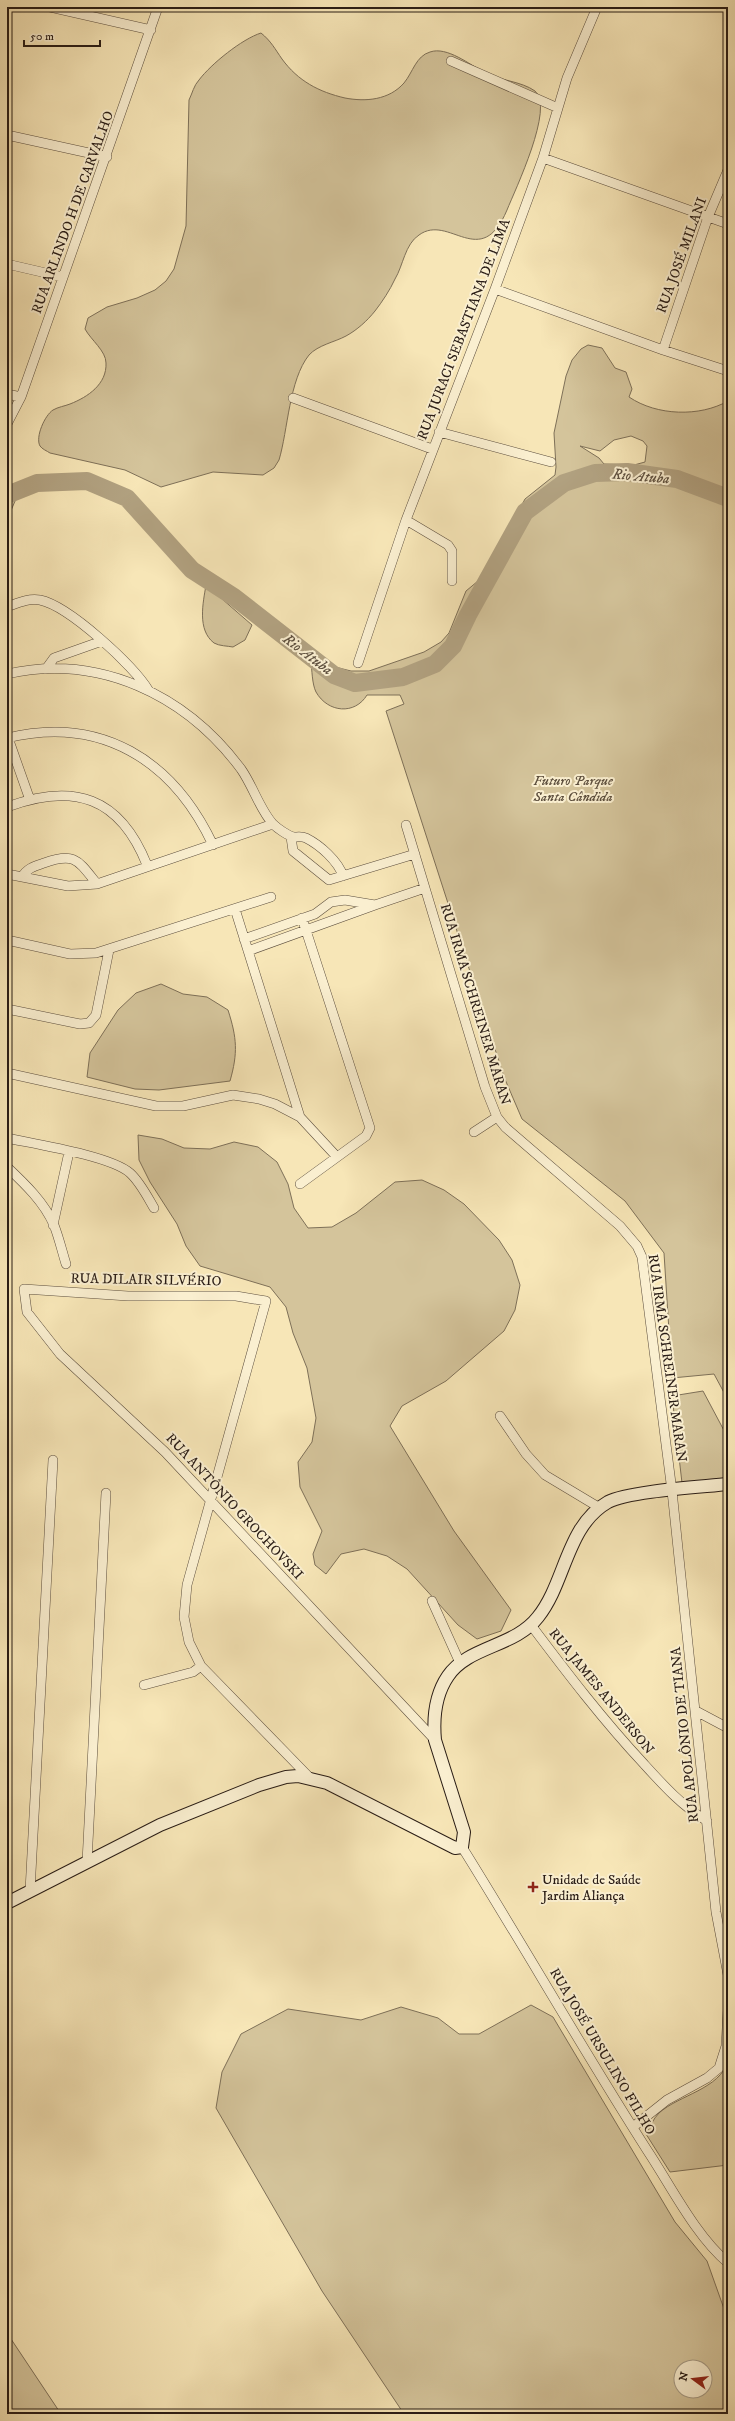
<svg xmlns="http://www.w3.org/2000/svg" width="735" height="2421" font-family="'IM FELL DW Pica',serif">
  <rect width="100%" height="100%" fill="#f7e6b7"/>
  <filter id="stains"><feTurbulence type="fractalNoise" baseFrequency=".005" numOctaves="4"/><feColorMatrix values="0 0 0 0 .2 0 0 0 0 .09 0 0 0 0 .02 0 0 0 .5 -.17"/></filter>
  <radialGradient id="worn" r=".72"><stop offset=".6" stop-color="#630" stop-opacity="0"/><stop offset="1" stop-color="#630" stop-opacity=".3"/></radialGradient>
  <path fill="#d4c49b" stroke="#7e7058" fill-rule="evenodd" d="M261 33C271 41 275 49 282 59 298 81 319 92 345 98 366 102 389 100 404 83 413 72 416 56 430 52 447 46 470 65 484 72 500 81 521 81 535 91 555 107 515 190 507 210 481 272 449 213 419 235 405 244 403 266 395 279 390 290 382 302 375 311 367 321 357 330 346 336 335 342 318 345 309 355 289 380 288 430 279 460L274 468 263 475 213 472 161 487 125 470 50 453C47 451 42 449 40 446 35 437 45 415 53 410 58 407 65 406 70 404 88 397 107 384 106 363 106 351 91 340 85 329L88 318 107 307 137 298 155 290 166 281 174 269 186 226 189 100C192 94 194 85 199 80 211 64 242 39 261 33Z
    M588 345 602 348 615 368 626 372 632 389 629 397C657 416 700 417 728 401V1400L714 1374 672 1378 664 1253 625 1201 522 1119 504 1077 386 711 404 704 400 695H367C355 715 328 713 316 692 312 684 312 670 311 661L351 671H369L424 652 441 642 449 633 466 591 484 576 525 499 555 475 556 467 554 433 566 376 572 360 581 349ZM631 436 643 441 647 446 645 462 634 465 604 464 599 458 580 446 600 451 614 440Z
    M18 494 7 520V522V497Z
    M206 585 252 625 245 640 233 647C228 646 219 646 214 643 197 630 203 603 206 585Z
    M161 984 183 994 207 997 228 1010C237 1038 238 1053 230 1081L159 1090 135 1089 87 1077 90 1053 118 1010 136 993Z
    M138 1135 162 1139 184 1148 210 1149 234 1142 258 1147 277 1162 288 1184 294 1208 308 1228 332 1227 356 1213 395 1182 422 1180 444 1190 464 1204 499 1240 512 1260 520 1285 515 1310 504 1331 446 1381 402 1406 390 1426 454 1531 511 1610 501 1631 477 1639 458 1625 407 1569 387 1556 364 1549 341 1554 326 1574 315 1565 313 1554 322 1531 300 1487 298 1462 312 1442 316 1418 307 1368 293 1333 286 1307 270 1287 200 1266 186 1246 177 1224 150 1182 139 1160Z
    M703 1391 728 1438V1478L682 1483 672 1396Z
    M531 2005 553 2017 675 2222 707 2261 728 2320V2414H404L322 2291 216 2108 222 2072 241 2034 288 2009 361 2020 401 2007 438 2018 459 2034H479ZM681 2367H705V2391H681Z
    M728 2061V2165L670 2172 646 2134C650 2127 653 2119 659 2113 679 2095 720 2089 728 2061Z
    M7 2333 61 2414H7Z"/>
  <g fill="none" stroke-linecap="round" stroke-linejoin="round">
    <path stroke="#b1a180" stroke-width="18" d="M7 495 37 483 87 481 127 498 192 570 234 597 334 675 355 683 403 677 435 664 453 646 468 615 525 512 564 483 595 473 627 472 677 479 728 498"/>
    <g stroke="#5c4e3e" stroke-width="10">
      <path id="street" d="M50 7 151 30
        M451 61 558 108
        M7 135 107 157
        M543 158 728 224
        M7 264 63 277
        M495 289 663 350 728 371
        M663 350 708 217 728 170
        M7 394 21 397
        M293 398 432 449
        M7 424 21 397 158 7
        M439 432 551 462
        M406 520 448 545 452 551V581
        M7 607C18 603 28 598 40 600 69 606 133 665 149 691
        M358 663 406 520 495 289 543 158 567 78 597 7
        M46 669 54 658 102 641
        M7 674C99 653 186 695 241 769 253 786 260 810 273 824 277 828 288 836 294 837 297 837 302 836 306 838 320 845 338 861 343 876
        M7 735 30 800
        M7 738C101 715 173 760 213 845
        M7 807C74 782 120 797 147 865
        M406 825 485 1087 497 1117 505 1127 620 1226 637 1246 642 1257 672 1491 716 1912 728 1975
        M291 837 293 851 329 880 415 854
        M7 874 68 886 97 884 273 824
        M22 877C27 868 35 866 44 863 75 852 78 860 97 884
        M375 905 425 888
        M235 909 300 1117
        M244 939 315 914 331 902 345 900 375 905 248 951
        M7 940 70 954 96 953 271 897
        M7 1009 80 1024 89 1023 96 1015 109 950
        M7 1073 156 1106H183L233 1095 259 1099 275 1104 300 1117 337 1157
        M474 1132 497 1117
        M7 1138C35 1144 111 1156 130 1173 140 1182 147 1196 154 1208
        M7 1167C25 1184 44 1202 54 1225 59 1238 62 1251 66 1264
        M300 1184 366 1136 370 1128 302 918
        M53 1225 69 1152
        M500 1416 526 1454 545 1475 600 1508
        M432 1601 460 1663
        M531 1625C567 1673 603 1720 644 1764 664 1786 682 1806 707 1821
        M144 1685 193 1672 201 1666
        M696 1711 728 1728
        M309 1777 201 1666 189 1642 184 1617 187 1585 266 1301 236 1296H128L24 1289 27 1312 60 1354 165 1452 435 1740
        M462 1847C525 1948 583 2050 647 2150 671 2186 695 2235 728 2263
        M87 1862 106 1493
        M30 1891 53 1460
        M633 2127 667 2100 707 2078 719 2068 726 2046 728 2010"/>
    </g>
    <g stroke="#291c15" stroke-width="14">
      <path id="secondary" d="M7 1903 160 1825 259 1785 286 1777 298 1776 327 1783 455 1848 462 1847 464 1832 435 1740C433 1718 435 1695 448 1676 468 1646 515 1647 538 1617 566 1582 566 1526 608 1502 629 1491 701 1487 728 1484"/>
    </g>
    <use href="#street" stroke="#faefd0" stroke-width="9"/>
    <use href="#secondary" stroke="#faefd0" stroke-width="12"/>
  </g>
  <path fill="#8f2418" stroke="#faefd0" stroke-width="1.5" d="M531 1881h4v4h4v4h-4v4h-4v-4h-4v-4h4z"/>
  <g text-anchor="middle" stroke-width="4" stroke-linejoin="round" paint-order="stroke">
    <g font-size="14" fill="#291c15" stroke="#faefd0">
      <text transform="translate(72 212) rotate(-70)" y="5">RUA ARLINDO H DE CARVALHO</text>
      <text transform="translate(681 255) rotate(-70)" y="5">RUA JOSÉ MILANI</text>
      <text transform="translate(463 329) rotate(-69)" y="5">RUA JURACI SEBASTIANA DE LIMA</text>
      <text transform="translate(476 1004) rotate(73)" y="5">RUA IRMA SCHREINER MARAN</text>
      <text transform="translate(146 1279) rotate(1)" y="5">RUA DILAIR SILVÉRIO</text>
      <text transform="translate(668 1358) rotate(82)" y="5">RUA IRMA SCHREINER MARAN</text>
      <text transform="translate(235 1506) rotate(47)" y="5">RUA ANTÔNIO GROCHOVSKI</text>
      <text transform="translate(602 1691) rotate(51)" y="5">RUA JAMES ANDERSON</text>
      <text transform="translate(684 1735) rotate(-96)" y="5">RUA APOLÔNIO DE TIANA</text>
      <text transform="translate(603 2051) rotate(59)" y="5">RUA JOSÉ URSULINO FILHO</text>
    </g>
    <g font-size="14" font-style="italic" fill="#5c4e3d" stroke="#faefd0">
      <text x="573" y="785">Futuro Parque<tspan x="573" dy="16">Santa Cândida</tspan></text>
    </g>
    <g font-size="14" fill="#291c15" stroke="#faefd0" text-anchor="start">
      <text x="542" y="1884">Unidade de Saúde<tspan x="542" dy="16">Jardim Aliança</tspan></text>
    </g>
    <g font-size="15" font-style="italic" fill="#5f5140" stroke="#faefd0">
      <text transform="translate(641 476) rotate(5)" y="5">Rio Atuba</text>
      <text transform="translate(308 654) rotate(37)" y="5">Rio Atuba</text>
    </g>
  </g>
  <rect width="735" height="2421" fill="none" stroke="#f7e6b7" stroke-width="24"/>
  <rect x="8" y="8" width="719" height="2405" fill="none" stroke="#291c15" stroke-width="2"/>
  <rect x="12" y="12" width="711" height="2397" fill="none" stroke="#291c15"/>
  <g transform="translate(693 2379) rotate(285)"><circle r="19" fill="#faefd0" stroke="#a69b85"/>
  <path d="M0-3L7 15L0 10L-7 15Z" fill="#8f2418"/>
  <text y="-6" font-size="11" font-weight="bold" text-anchor="middle" fill="#291c15">N</text>
  </g>
  <path d="M24 40v6h76v-6" fill="none" stroke="#291c15" stroke-width="2"/>
  <text x="30" y="40" font-size="12" fill="#291c15" stroke="#faefd0" stroke-width="3" paint-order="stroke">50 m</text>
  <rect width="100%" height="100%" filter="url(#stains)"/>
  <rect width="100%" height="100%" fill="url(#worn)"/>
</svg>
